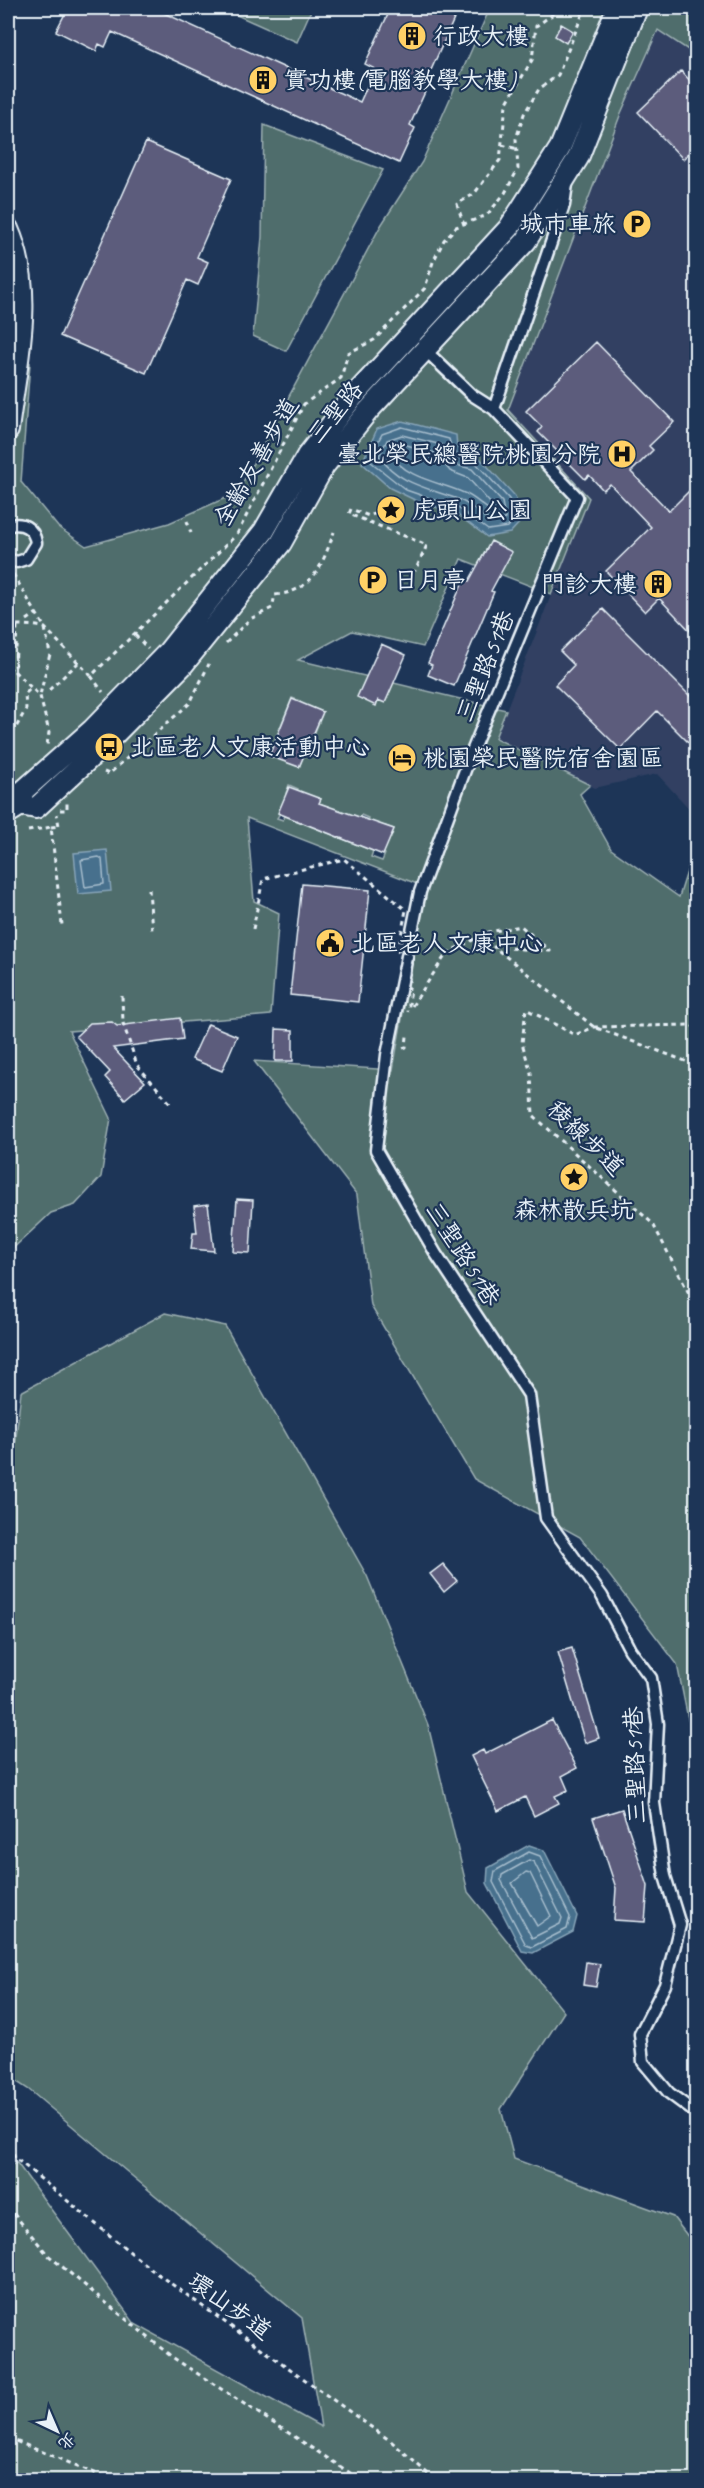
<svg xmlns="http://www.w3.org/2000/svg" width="704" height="2488" font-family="Caveat,'LXGW WenKai TC',sans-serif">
  <rect width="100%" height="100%" fill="#1d3557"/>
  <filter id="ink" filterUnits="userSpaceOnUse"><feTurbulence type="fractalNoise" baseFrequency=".0167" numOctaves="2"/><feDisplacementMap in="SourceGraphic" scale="12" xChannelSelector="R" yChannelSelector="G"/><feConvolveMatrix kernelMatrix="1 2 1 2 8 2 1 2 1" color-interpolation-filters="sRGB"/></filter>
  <g filter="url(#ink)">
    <path fill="#304062" d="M659 29 696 55V816L657 774 595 788 495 738 589 498 507 410 621 113Z"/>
    <path fill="#506d6c" stroke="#9cafb2" stroke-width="1.5" fill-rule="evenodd" d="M235 8H312L297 42 232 13Z
      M490 8H610L636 19 641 8 696 10V55L658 30 621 113 508 410 589 498 551 594 461 559 423 647 352 631 298 660 506 710 495 738 590 785 580 794 611 849 679 897 696 843V1758L677 1664 580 1537 474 1479 371 1306 357 1195 254 1061 393 1070 425 887 247 818 254 901 279 913 271 1015 69 1031 111 1118 101 1177 75 1205 51 1213 8 1253V360L30 363 21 482 58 527 86 546 169 523 237 493 380 227 422 162ZM292 698 300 701 299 705 323 712 307 752 303 750 300 766 269 755ZM289 785 298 789 296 794 321 799 319 803 359 819 361 815 368 818 367 823 384 829 385 826 394 829 391 838 387 837 381 852 385 854 382 861 371 857 373 851 285 816 283 820 277 818 291 795 286 793Z
      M264 125 383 170 286 351 253 336 262 237Z
      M165 1313 225 1326 367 1576 428 1725 468 1892 564 2012 501 2109 514 2159 673 2217 696 2247V2480H8V2166L17 2163 135 2324 321 2427 302 2318 28 2089 8 2076V1470L15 1446 21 1392Z"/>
    <path fill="#46708d" stroke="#87a4b8" stroke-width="1.5" d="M402 421 456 435 457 447 466 455H477L515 496 521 521 510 533 487 537 455 513 419 502 390 488 362 463 377 429Z
      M107 850 111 891 78 894 74 853Z
      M529 1845 544 1850 577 1916 573 1932 533 1953 522 1951 487 1883 488 1868Z"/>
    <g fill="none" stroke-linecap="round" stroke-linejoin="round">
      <path stroke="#a7bdcd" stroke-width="1.5" d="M402 427 449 439 452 450 461 459 475 462 509 499 514 519 508 527 488 530 458 508 406 490 371 462V455L382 434Z
        M402 435 442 445 456 465 472 469 502 502 505 519 491 522C481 515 471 505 460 500 429 488 399 485 379 456L387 440Z
        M403 444 435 453 450 471 468 478 492 505V508L488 509C480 504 473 496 464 493 438 481 408 480 390 454L394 447Z
        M99 857 102 859 104 884 85 887 81 860Z
        M529 1852 540 1856 570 1917 567 1929 532 1947 526 1945 493 1882 495 1871Z
        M529 1860 534 1862 562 1918 560 1924 532 1938 501 1880 502 1875Z
        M526 1872 530 1873 551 1916 537 1926 512 1883Z"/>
    </g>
    <path fill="#5c5b7c" stroke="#e8f1f8" stroke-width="1.5" d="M68 8H153L360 102 375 69 365 64 391 8H459L422 90 425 92 410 125 415 128 399 163 112 32 105 47 99 44 96 51 56 31Z
      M561 24 573 31 566 43 555 36Z
      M681 71 696 87V146L683 159 638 112Z
      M146 142 231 179 197 257 208 262 198 285 187 280 146 373 60 336Z
      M596 342 674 422 649 446 653 450 631 472 669 511 696 484V637L659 598 645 612 606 571 651 527 610 484 603 490 589 475 585 479 538 432 542 427 526 411Z
      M491 541 512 552 491 591 494 592 454 686 428 675 432 665 428 663 464 579 469 581Z
      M603 609 696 702V750L657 711 620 749 555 685 574 665 560 651Z
      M381 644 406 655 385 703 378 700 376 706 357 697Z
      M292 699 323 712 299 767 269 756Z
      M289 787 321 799 319 803 394 829 383 855 278 813Z
      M302 884 370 890 358 1002 290 995Z
      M180 1018 183 1039 113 1048 145 1082 125 1099 105 1077 110 1072 76 1036 90 1023 112 1022 117 1026Z
      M208 1024 237 1036 222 1071 192 1059Z
      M276 1029 293 1030V1061H275Z
      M237 1199 253 1200 250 1253 233 1252Z
      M208 1204 214 1251 191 1249 193 1233H197L194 1206Z
      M443 1564 457 1581 444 1592 430 1574Z
      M572 1648 599 1738 585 1743 558 1652Z
      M552 1720 577 1768 562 1776 568 1790 555 1796 559 1803 534 1816 525 1797 498 1811 471 1756 483 1750 485 1754Z
      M622 1809 648 1886 645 1922 614 1920 616 1888 593 1818Z
      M586 1962 600 1964 596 1987 583 1985Z"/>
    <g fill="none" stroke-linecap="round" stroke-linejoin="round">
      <g stroke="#e8f1f8" stroke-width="15">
        <path id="service" d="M423 348 472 395 494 409 577 497 471 754 420 892 387 1055 376 1150 436 1254 529 1395 546 1518 602 1596 630 1650 651 1678 658 1724 654 1803 665 1876 680 1925 665 1985 640 2034 643 2062 669 2093 696 2113
          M494 409 564 205 567 184
          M8 526C22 521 34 528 36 543L26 559 17 562 8 559"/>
      </g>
      <g stroke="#e8f1f8" stroke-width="24">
        <path id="minor" d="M8 229C36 292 16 365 8 430
          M21 805 36 808 105 744 182 666 281 543 324 466 368 411 526 241 578 158 637 8
          M8 813 21 805 23 791 92 730 168 652 264 531 307 456 352 398 509 228 560 148 617 8"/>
      </g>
      <path stroke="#e8f1f8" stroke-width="3" stroke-dasharray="4.5 4.5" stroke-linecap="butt" d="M673 8 696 16
        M502 145 518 149
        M464 225 457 204 474 194 500 160 506 104 532 60 536 26 552 15V8
        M376 513 369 516 351 509 349 514 427 545 415 571
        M187 521 191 533
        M237 534 304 404 341 378 348 353 374 340 425 288 433 262 444 240 456 227 487 215 505 193 518 169 516 139 524 114 539 89 558 75 585 8
        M13 574 45 628 50 654 40 695
        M8 579 13 591 8 624
        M27 620 37 613
        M8 624C20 626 34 624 45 628L91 676 233 538
        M17 626 15 672 40 696 49 732 47 745
        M135 635 148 649
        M226 643 250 619 272 608 275 595C314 591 322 565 334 532
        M8 667 15 672
        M91 676 103 692
        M49 690 78 663
        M8 742 26 709 25 694 31 688
        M104 772 109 774 190 703 209 664
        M60 810H67V803
        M51 827 59 826 57 814
        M28 831 51 827 62 925
        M8 835 9 834
        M149 889 152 931
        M122 996 123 1023 137 1065 171 1104
        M412 1006 447 953 489 932 521 926 550 951 494 947 594 1027 696 1065
        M696 1028 691 1025 594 1027 575 1035 526 1009 522 1043 531 1073 533 1115 653 1224 696 1307
        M403 1048 406 1047 407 1036
        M8 2127 15 2160
        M8 2159 19 2161 152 2270 392 2442 435 2480
        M8 2207 48 2255 172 2357 361 2480
        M8 2438 112 2480"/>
      <use href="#service" stroke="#1d3557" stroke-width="10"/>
      <use href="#minor" stroke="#1d3557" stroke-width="20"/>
      <path stroke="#e8f1f8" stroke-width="3" stroke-dasharray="4.5 4.5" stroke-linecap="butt" d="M253 929 263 879 344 859 406 910 398 951 413 952 408 988 411 989 408 1012"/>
    </g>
  </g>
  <defs>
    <g id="building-disc" transform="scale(1.5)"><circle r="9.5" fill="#ffd166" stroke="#1d3557"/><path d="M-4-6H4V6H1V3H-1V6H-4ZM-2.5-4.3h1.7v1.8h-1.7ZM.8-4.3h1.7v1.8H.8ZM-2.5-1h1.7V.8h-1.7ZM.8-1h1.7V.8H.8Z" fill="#111"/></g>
    <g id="parking-disc" transform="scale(1.5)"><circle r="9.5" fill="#ffd166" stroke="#1d3557"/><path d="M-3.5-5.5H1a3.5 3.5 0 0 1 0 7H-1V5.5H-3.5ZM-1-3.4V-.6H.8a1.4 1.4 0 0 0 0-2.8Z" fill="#111"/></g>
    <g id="hospital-disc" transform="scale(1.5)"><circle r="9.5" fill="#ffd166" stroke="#1d3557"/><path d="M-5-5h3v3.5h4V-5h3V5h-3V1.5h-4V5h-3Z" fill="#111"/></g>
    <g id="sight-disc" transform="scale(1.5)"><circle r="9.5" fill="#ffd166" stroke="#1d3557"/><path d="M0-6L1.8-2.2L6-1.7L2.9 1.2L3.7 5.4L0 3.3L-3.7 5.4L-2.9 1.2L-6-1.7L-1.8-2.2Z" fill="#111"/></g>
    <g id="bus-disc" transform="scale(1.5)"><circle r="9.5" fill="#ffd166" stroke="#1d3557"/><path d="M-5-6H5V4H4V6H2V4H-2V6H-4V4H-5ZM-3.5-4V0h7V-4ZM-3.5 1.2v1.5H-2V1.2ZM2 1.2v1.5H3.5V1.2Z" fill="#111"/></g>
    <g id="hotel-disc" transform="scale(1.5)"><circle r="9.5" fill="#ffd166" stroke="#1d3557"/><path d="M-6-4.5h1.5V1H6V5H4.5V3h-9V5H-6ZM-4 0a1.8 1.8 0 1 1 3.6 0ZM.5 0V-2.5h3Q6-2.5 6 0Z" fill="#111"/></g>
    <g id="civic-disc" transform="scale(1.5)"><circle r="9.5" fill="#ffd166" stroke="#1d3557"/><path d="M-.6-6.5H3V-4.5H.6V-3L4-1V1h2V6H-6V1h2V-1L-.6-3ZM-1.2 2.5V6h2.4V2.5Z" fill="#111"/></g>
  </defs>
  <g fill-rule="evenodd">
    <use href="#building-disc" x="412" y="36"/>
    <use href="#building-disc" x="263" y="80"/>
    <use href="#parking-disc" x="637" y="224"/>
    <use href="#hospital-disc" x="622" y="454"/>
    <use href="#sight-disc" x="391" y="510"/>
    <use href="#parking-disc" x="373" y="580"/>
    <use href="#building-disc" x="658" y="584"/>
    <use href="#bus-disc" x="109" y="747"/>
    <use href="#hotel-disc" x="402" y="758"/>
    <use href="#civic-disc" x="330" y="943"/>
    <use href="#sight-disc" x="574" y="1177"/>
  </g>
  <g text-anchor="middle" stroke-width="4.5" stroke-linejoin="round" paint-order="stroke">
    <g font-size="24" fill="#e8f1f8" stroke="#1d3557" text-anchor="start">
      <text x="433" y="44">行政大樓</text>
      <text x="284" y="88">實功樓(電腦教學大樓)</text>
      <text x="616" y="232" text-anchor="end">城市車旅</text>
      <text x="601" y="462" text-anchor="end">臺北榮民總醫院桃園分院</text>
      <text x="412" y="518">虎頭山公園</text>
      <text x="394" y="588">日月亭</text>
      <text x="637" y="592" text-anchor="end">門診大樓</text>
      <text x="130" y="755">北區老人文康活動中心</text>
      <text x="423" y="766">桃園榮民醫院宿舍園區</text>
      <text x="351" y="951">北區老人文康中心</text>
      <text x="574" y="1218" text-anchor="middle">森林散兵坑</text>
    </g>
    <g font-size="24" fill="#e8f1f8" stroke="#1d3557">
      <text transform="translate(335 412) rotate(-51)" y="8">三聖路</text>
      <text transform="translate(256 462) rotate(-60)" y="8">全齡友善步道</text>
      <text transform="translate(485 666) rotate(-68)" y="8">三聖路51巷</text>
      <text transform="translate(586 1138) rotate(44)" y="8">稜線步道</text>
      <text transform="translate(463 1254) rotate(58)" y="8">三聖路51巷</text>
      <text transform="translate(635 1765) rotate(-92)" y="8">三聖路51巷</text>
      <text transform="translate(230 2306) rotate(36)" y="8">環山步道</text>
    </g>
  </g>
  <rect width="704" height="2488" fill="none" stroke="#1d3557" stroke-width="30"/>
  <rect x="15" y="15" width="674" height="2458" fill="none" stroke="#e8f1f8" stroke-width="2" filter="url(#ink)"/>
  <g transform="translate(57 2431) rotate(136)" stroke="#1d3557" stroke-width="4.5" paint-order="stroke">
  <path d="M0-4.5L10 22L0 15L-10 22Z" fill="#e8f1f8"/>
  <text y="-9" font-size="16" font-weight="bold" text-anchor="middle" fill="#e8f1f8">北</text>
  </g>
</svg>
